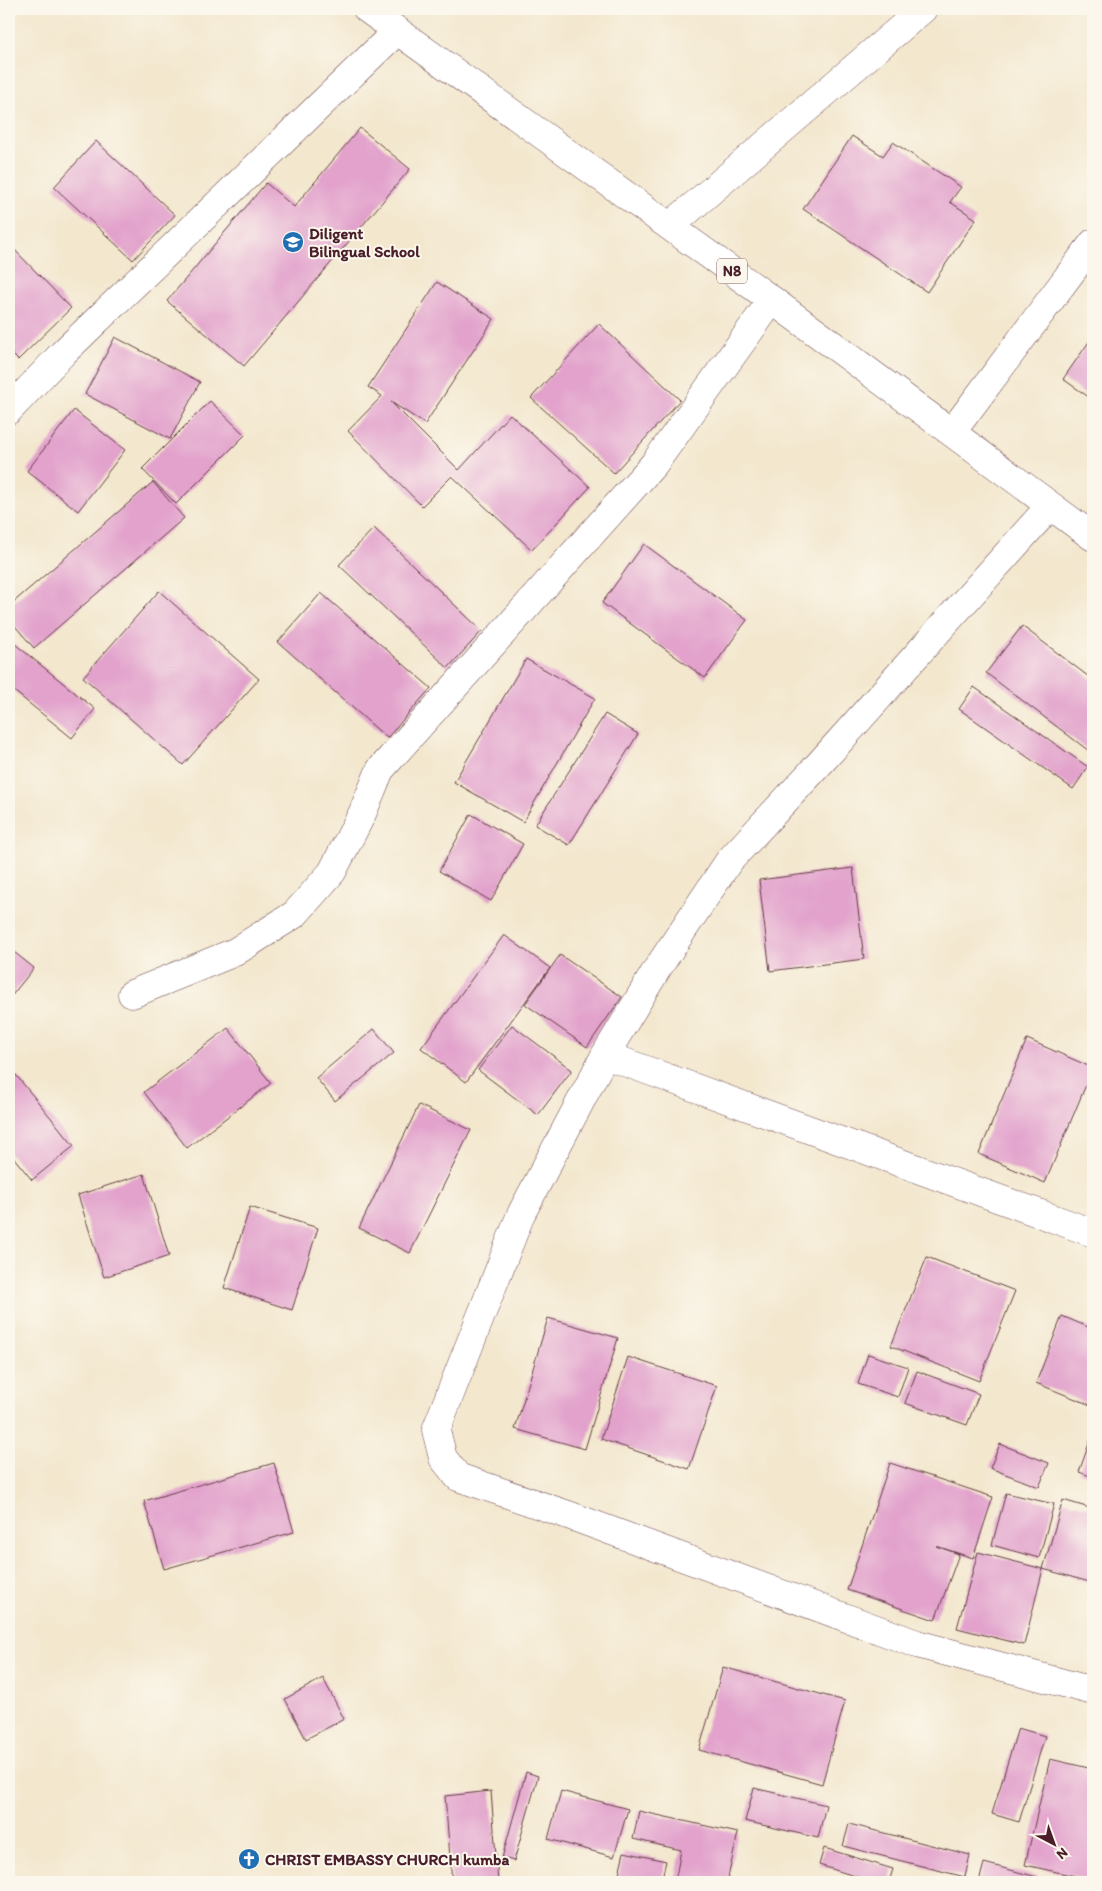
<svg xmlns="http://www.w3.org/2000/svg" width="1102" height="1891" font-family="Itim,sans-serif">
  <rect width="100%" height="100%" fill="#fbf7ec"/>
  <filter id="ink" filterUnits="userSpaceOnUse"><feTurbulence type="fractalNoise" baseFrequency=".02" numOctaves="2"/><feDisplacementMap in="SourceGraphic" scale="10" xChannelSelector="R" yChannelSelector="G"/><feConvolveMatrix kernelMatrix="1 2 1 2 8 2 1 2 1" color-interpolation-filters="sRGB"/></filter>
  <filter id="wash" filterUnits="userSpaceOnUse"><feTurbulence type="fractalNoise" baseFrequency=".0096" numOctaves="4" result="noise"/><feDisplacementMap in="SourceGraphic" scale="20" xChannelSelector="R" yChannelSelector="G"/><feGaussianBlur stdDeviation="1.12" result="paint"/><feColorMatrix in="noise" values="0 0 0 0 0 0 0 0 0 0 0 0 0 0 0 0 0 1.4 0 .05"/><feComposite in="paint" operator="in"/></filter>
  <g filter="url(#wash)">
    <rect width="100%" height="100%" fill="#f3e7ce"/>
    <g id="blocks">
      <path fill="#e2a2cc" d="M360 128 410 169 244 366 167 301 266 183 294 207Z
        M852 136 883 156 893 142 961 187 950 202 976 219 927 292 803 209Z
        M96 141 175 215 133 260 54 187Z
        M9 244 71 308 18 360 9 351Z
        M437 282 494 319 425 424 391 402 459 470 510 414 590 487 532 550 452 476 422 506 348 431 382 396 368 387Z
        M599 324 680 400 614 473 531 398Z
        M1093 336V400L1063 379Z
        M115 337 200 382 170 439 85 394Z
        M210 401 245 435 176 504 142 469Z
        M74 410 125 450 78 511 27 471Z
        M153 482 184 518 34 648 9 619V606Z
        M374 528 482 631 448 668 339 565Z
        M644 544 747 620 705 678 602 603Z
        M159 591 259 679 183 765 83 677Z
        M321 593 431 688 387 738 278 642Z
        M1022 626 1093 680V754L986 673Z
        M15 644 95 709 72 738 9 687V653Z
        M526 659 595 698 523 822 454 782Z
        M974 687 1088 767 1073 789 959 709Z
        M605 714 638 734 569 845 535 825Z
        M471 814 523 844 491 901 439 871Z
        M853 868 864 959 770 971 759 880Z
        M504 935 550 968 466 1082 421 1048Z
        M9 948 34 968 9 999Z
        M560 955 622 997 587 1047 525 1004Z
        M512 1025 572 1070 538 1115 478 1070Z
        M228 1028 271 1083 187 1148 144 1092Z
        M374 1029 394 1053 335 1101 316 1078Z
        M1027 1039 1093 1068 1045 1183 979 1154Z
        M16 1075 74 1146 32 1180 9 1152V1081Z
        M419 1105 471 1130 410 1253 359 1228Z
        M144 1174 169 1256 104 1277 78 1195Z
        M250 1207 318 1228 292 1310 224 1288Z
        M927 1257 1015 1291 979 1381 891 1346Z
        M1062 1316 1093 1329V1406L1036 1383Z
        M548 1318 618 1338 585 1449 515 1429Z
        M868 1354 908 1367 898 1397 858 1384Z
        M628 1357 717 1386 689 1469 601 1439Z
        M917 1371 979 1394 967 1425 905 1403Z
        M1091 1438H1093V1477L1079 1472Z
        M1000 1444 1049 1463 1039 1487 990 1468Z
        M274 1463 294 1532 164 1569 144 1501Z
        M890 1463 993 1497 973 1558 936 1546 959 1554 935 1620 847 1590Z
        M1006 1493 1054 1504 1039 1558 992 1545Z
        M1063 1500 1093 1509V1583L1043 1569Z
        M978 1552 1043 1569 1024 1645 957 1628Z
        M723 1667 845 1701 822 1784 699 1750Z
        M323 1678 344 1719 306 1739 285 1699Z
        M1018 1728 1045 1736 1019 1822 992 1814Z
        M1050 1759 1093 1769V1880L1025 1865Z
        M526 1772 538 1776 514 1861 502 1858Z
        M754 1788 826 1805 818 1838 745 1821Z
        M491 1791 498 1882H452L445 1796Z
        M561 1791 628 1809 614 1857 548 1839Z
        M639 1811 738 1833 727 1882H675L681 1850 633 1839Z
        M849 1824 970 1855 965 1877 843 1846Z
        M824 1848 893 1869 889 1882H874L819 1865Z
        M624 1852 666 1861 661 1882H617Z
        M984 1863 1056 1882H979Z"/>
    </g>
  </g>
  <g filter="url(#ink)">
    <use href="#blocks" fill-opacity="0" stroke="#633d43" stroke-width="1"/>
    <g fill="none" stroke-linecap="round" stroke-linejoin="round">
      <g stroke="#633d43" stroke-width="29">
        <path id="street" d="M670 226 923 9
          M9 410 63 353 397 31
          M952 432 1093 243
          M1050 506 821 762 729 861 657 969 605 1055 521 1214 436 1430 443 1458 458 1477 571 1516 917 1644 1093 1691
          M132 994 235 952 295 914 332 872 362 814 380 770 654 464 772 300
          M605 1055 1093 1233"/>
      </g>
      <g stroke="#633d43" stroke-width="29">
        <path id="highway" d="M367 9 772 300 1093 537"/>
      </g>
      <use href="#street" stroke="#fff" stroke-width="28"/>
      <use href="#highway" stroke="#fff" stroke-width="28"/>
    </g>
  </g>
  <defs>
    <g id="school-disc" transform="scale(1.125)"><circle r="9.5" fill="#1f6fb2" stroke="#fbf7ec"/><path d="M0-5L7-2L0 1L-7-2ZM-4 1L0 2.5L4 1V4Q0 6-4 4Z" fill="#fff"/></g>
    <g id="church-disc" transform="scale(1.125)"><circle r="9.5" fill="#1f6fb2" stroke="#fbf7ec"/><path d="M-1.2-6h2.4v3.5h3.3v2.4h-3.3V6h-2.4V-.1h-3.3v-2.4h3.3Z" fill="#fff"/></g>
  </defs>
  <g fill-rule="evenodd">
    <use href="#school-disc" x="293" y="242"/>
    <use href="#church-disc" x="249" y="1859"/>
  </g>
  <g text-anchor="middle" stroke-width="4" stroke-linejoin="round" paint-order="stroke">
    <rect fill="#fbf7ec" stroke="#7f6065" stroke-width="1" x="717" y="258.5" width="30" height="25" rx="4"/>
    <g font-size="15" font-weight="bold" fill="#4a1f2b">
      <text x="732" y="276">N8</text>
    </g>
    <g font-size="16" font-weight="bold" fill="#4a1f2b" stroke="#fbf7ec" text-anchor="start">
      <text x="309" y="239">Diligent<tspan x="309" dy="18">Bilingual School</tspan></text>
      <text x="265" y="1865">CHRIST EMBASSY CHURCH kumba</text>
    </g>
  </g>
  <rect width="1102" height="1891" fill="none" stroke="#fbf7ec" stroke-width="30"/>
  <g transform="translate(1054 1844) rotate(139)" stroke="#fbf7ec" stroke-width="4" paint-order="stroke">
  <path d="M0-4L9 19L0 12L-9 19Z" fill="#4a1f2b"/>
  <text y="-8" font-size="14" font-weight="bold" text-anchor="middle" fill="#4a1f2b">N</text>
  </g>
</svg>
